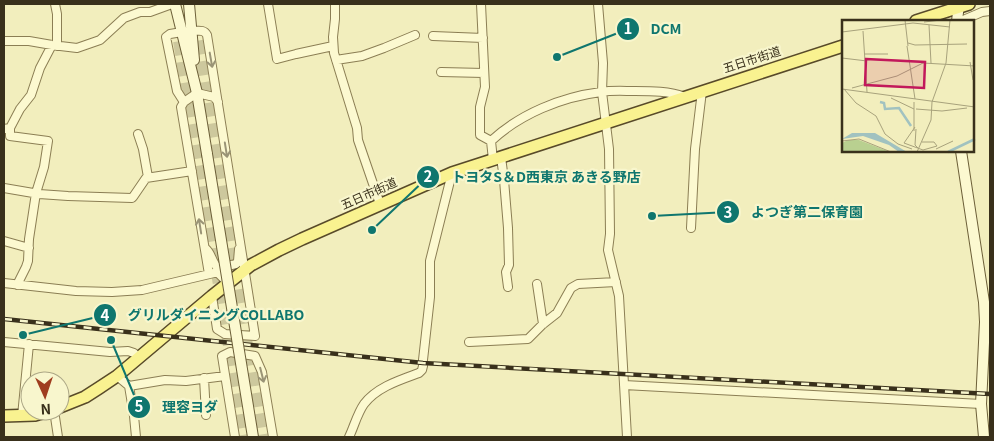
<svg xmlns="http://www.w3.org/2000/svg" width="994" height="441" font-family="Georgia,'Noto Sans JP',serif">
  <rect width="100%" height="100%" fill="#f2eebd"/>
  <g fill="none" stroke-linecap="round" stroke-linejoin="round">
    <path stroke="#cdc89d" stroke-width="14" stroke-dasharray="14 7" stroke-linecap="butt" d="M180 41 245 437
      M196 41 261 437"/>
    <g stroke="#8b7e54" stroke-width="10">
      <path id="street" d="M55 4 57 14V46
        M268 4 277 59 296 54 333 46
        M335 4V19L333 37 334 53 357 128 358 140 380 204
        M481 4 485 87 480 107V135L491 141
        M598 4 603 63 602 92 609 149 610 234 608 250 619 296 627 437
        M961 21 982 12 990 11
        M192 31C198 31 204 29 207 35L255 336 225 334 217 329 212 296
        M182 32 170 34 166 37 177 91 184 102
        M433 36 483 38
        M4 41H29L52 45 77 48 100 40 124 18 140 12H150L172 4
        M336 60 362 56 384 48 415 35
        M441 72 484 73
        M10 128V136L48 141 44 167 36 193 29 239 28 261 26 267 17 285
        M4 129 10 128 20 109 31 95 40 68 52 45
        M138 134 143 149 148 177
        M501 157 504 180 508 228 509 265 506 272 508 287
        M493 160 491 141C520 114 561 97 601 92 612 90 624 91 635 91 652 91 669 91 685 97
        M4 188 39 194 68 196 132 198 133 197 146 178 192 171
        M691 228 695 149 702 91
        M4 241 29 248
        M205 248C212 253 211 262 218 268L236 264 238 261 239 249
        M209 274 181 107 184 102 197 93 214 97 218 102
        M4 283 76 291 112 292 142 290 214 273H218L228 283
        M537 284 543 324
        M4 342 110 352 128 351 134 353 138 358
        M469 342 528 339 543 324 557 313 571 288 578 284 616 282
        M423 360 430 297V261L452 173
        M117 376 129 386 134 416 136 437
        M204 378 206 415
        M624 385 981 404
        M129 386 165 380 186 381 225 376
        M52 411 55 417 58 437
        M22 416 29 344
        M235 437 222 356 230 352 255 356 262 372 273 437
        M349 437C354 427 357 414 364 404 377 387 400 380 419 373L422 370 423 366"/>
    </g>
    <g stroke="#6c5f38" stroke-width="12">
      <path id="secondary" d="M175 4 197 93 207 154
        M189 4 194 60
        M957 21 959 4
        M961 151 984 302 985 322 981 404 984 437"/>
    </g>
    <g stroke="#584a29" stroke-width="14">
      <path id="primary" d="M916 21 969 4
        M60 407 85 397 99 388 117 376 212 296 251 265 279 250 302 239 452 173 843 46
        M4 416 35 415 49 411"/>
    </g>
    <use href="#street" stroke="#fcf9d0" stroke-width="8"/>
    <use href="#secondary" stroke="#fcf9d0" stroke-width="10"/>
    <use href="#primary" stroke="#f9f290" stroke-width="11"/>
    <g stroke="#39301b" stroke-width="4.5">
      <path id="rail" d="M4 319 423 363 990 394"/>
    </g>
    <use href="#rail" stroke="#f8f6cd" stroke-width="2.5" stroke-dasharray="8" stroke-linecap="butt"/>
    <g stroke="#6c5f38" stroke-width="12" stroke-linecap="butt">
      <path id="secondary-bridge" d="M207 154 253 437"/>
    </g>
    <use href="#secondary-bridge" stroke="#fcf9d0" stroke-width="10"/>
  </g>
  <defs><path id="oneway-shaft" d="M-6 0H5M1.5-3L5.5 0L1.5 3" fill="none" stroke-width="1.6" stroke-linecap="round" stroke-linejoin="round" transform="scale(1.25)"/></defs>
  <g stroke="#9a9476">
    <use href="#oneway-shaft" transform="translate(211 60) rotate(80)"/>
    <use href="#oneway-shaft" transform="translate(226 150) rotate(81)"/>
    <use href="#oneway-shaft" transform="translate(200 226) rotate(-99)"/>
    <use href="#oneway-shaft" transform="translate(262 375) rotate(76)"/>
  </g>
  <g text-anchor="middle" stroke-width="4.5" stroke-linejoin="round" paint-order="stroke">
    <g font-size="12" fill="#39301b" stroke="#f8f6cd">
      <text transform="translate(752 60) rotate(-18)" y="4">五日市街道</text>
      <text transform="translate(369 194) rotate(-24)" y="4">五日市街道</text>
    </g>
  </g>
  <g transform="translate(842 20)">
    <rect width="132" height="132" fill="#f2eebd"/>
    <path d="M6 120H17L48 132H0V123Z" fill="#b9d090"/>
    <path d="M10 113H33L65 132H57L47 125 21 116 0 119Z" fill="#a1c2c0"/>
    <path fill="none" stroke="#a1c2c0" stroke-width="2.5" d="M38 82 42 83 43 89 57 88 69 106M106 132 133 119"/>
    <path fill="none" stroke="#a8a27c" stroke-width="1" d="M63 0 66 26M82 2 99 0M87 5 89 43M21 11 25 72M0 12 71 3 108 7M66 23 73 25 125 24M65 26 73 79M23 34H46M0 38 25 41M128 42 131 60M10 68 55 56 81 43 133 46M0 69 133 87M2 69 14 83 34 96 43 114 56 124 70 129M49 78 72 89M72 82V111M74 89 100 91 125 88M73 107 62 123 81 130 95 126 92 122H80M74 109 73 125 76 128M0 121 17 119 49 132M94 129 111 121M75 132 89 100 90 82 104 43 108 0"/>
    <path fill="#c2185b" fill-opacity="0.15" stroke="#c2185b" stroke-width="2.5" d="M24 39 83 42 82 68 23 65Z"/>
    <rect width="132" height="132" fill="none" stroke="#39301b" stroke-width="2.5"/>
  </g>
  <path fill="none" stroke="#0f766e" stroke-width="2" d="M557 57L628 29M372 230L428 177M652 216L728 212M23 335L105 315M111 340L139 407"/>
  <g fill="#0f766e" stroke="#f8f6cd" stroke-width="2">
    <circle cx="557" cy="57" r="5"/>
    <circle cx="372" cy="230" r="5"/>
    <circle cx="652" cy="216" r="5"/>
    <circle cx="23" cy="335" r="5"/>
    <circle cx="111" cy="340" r="5"/>
    <circle cx="628" cy="29" r="12"/>
    <circle cx="428" cy="177" r="12"/>
    <circle cx="728" cy="212" r="12"/>
    <circle cx="105" cy="315" r="12"/>
    <circle cx="139" cy="407" r="12"/>
  </g>
  <g font-size="15" text-anchor="middle" font-weight="bold" fill="#fff">
    <text x="628" y="34">1</text>
    <text x="428" y="182">2</text>
    <text x="728" y="218">3</text>
    <text x="105" y="321">4</text>
    <text x="139" y="412">5</text>
  </g>
  <g font-size="14" text-anchor="middle" font-weight="bold" fill="#0f766e" stroke="#f8f6cd" stroke-width="4.5" stroke-linejoin="round" paint-order="stroke">
    <text x="666" y="34">DCM</text>
    <text x="546" y="182">トヨタS＆D西東京 あきる野店</text>
    <text x="807" y="217">よつぎ第二保育園</text>
    <text x="216" y="320">グリルダイニングCOLLABO</text>
    <text x="190" y="412">理容ヨダ</text>
  </g>
  <rect width="994" height="441" fill="none" stroke="#39301b" stroke-width="10"/>
  <g transform="translate(45 396) rotate(177)"><circle r="24" fill="#f8f6cd" stroke="#aca786"/>
  <path d="M0-4L9 19L0 12L-9 19Z" fill="#9f3d1f"/>
  <text y="-8" font-size="14" font-weight="bold" text-anchor="middle" fill="#39301b">N</text>
  </g>
</svg>
